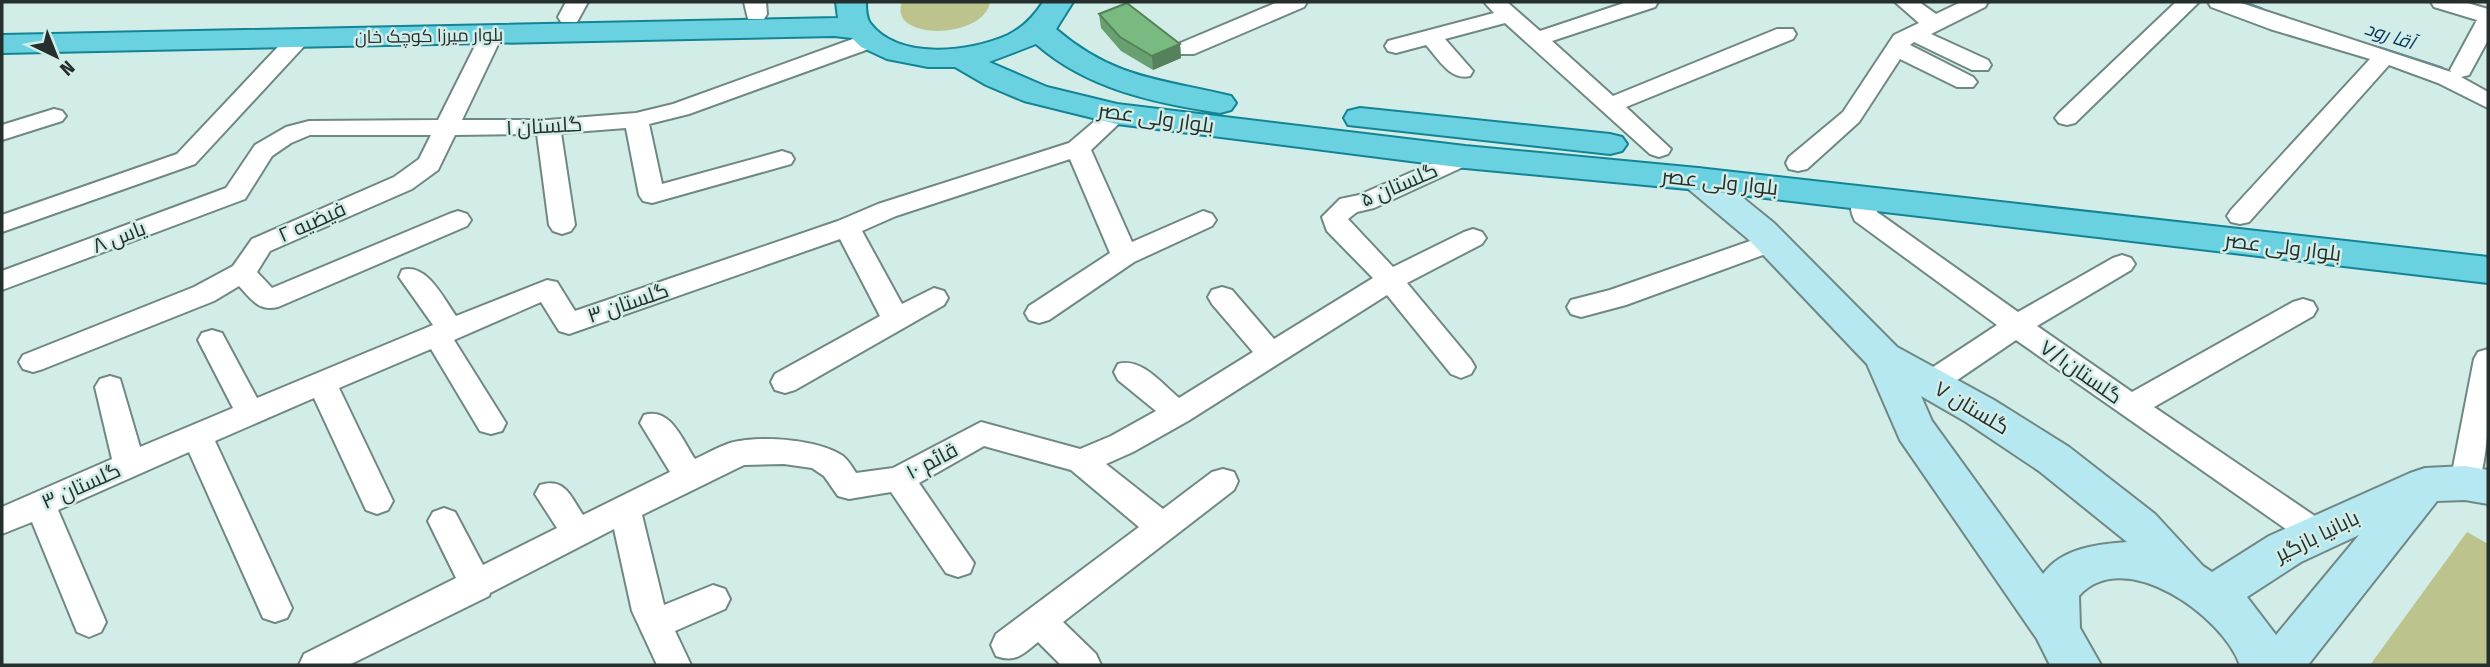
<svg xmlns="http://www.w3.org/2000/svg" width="2490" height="667" font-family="'Fira Sans Condensed',Cairo,sans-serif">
  <rect width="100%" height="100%" fill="#d2ede7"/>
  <path fill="#bcc38c" d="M902 2H990C984 40 887 41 902 2Z
    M2467 532 2488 544V665H2370Z"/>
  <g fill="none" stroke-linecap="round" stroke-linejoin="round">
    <path stroke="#5290c7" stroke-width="6" d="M2239 2 2261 10
      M2379 49 2441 69"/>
    <g stroke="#708883" stroke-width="4">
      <path id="street" d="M566 2H588L577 22H561L558 17Z
        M744 2H766L767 14 764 19H748Z
        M1278 2H1307L1304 7 1194 54H1178L1175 49 1178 44Z
        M1484 2H1507L1540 31 1627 2H1658L1655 7 1552 41 1613 96 1777 29H1793L1796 34 1793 39 1626 107 1671 149 1668 154 1659 157 1650 154 1505 23 1445 39 1473 71 1470 76C1450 81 1438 58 1426 45L1396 53 1388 51 1385 46 1388 41 1494 13Z
        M1895 2H1919L1936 14 1961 2H1988L1985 7 1931 34 1988 60 1991 65 1988 70H1972L1914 42 1910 45 1973 77 1977 82 1973 87H1957L1900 59 1859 122 1807 169 1798 171 1789 169 1786 163 1789 157 1843 112 1894 35 1919 23Z
        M2176 2H2199L2075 123 2067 125 2059 123 2055 118 2059 113Z
        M2208 2H2238L2451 72 2450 70 2477 20 2434 7 2431 2H2464L2488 9V40L2469 75 2461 77 2488 92V108L2438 83 2389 65 2249 222 2240 224 2231 222 2227 216 2231 210 2370 59 2270 29 2211 7Z
        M492 27 500 29 503 34 462 120H548L636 113 673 104 861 36H877L880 41 877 46 689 114 649 124 662 184 782 151 791 154 794 159 791 164 652 203 643 201 639 195 626 128 561 133 575 225 571 231 562 234 553 231 549 225 537 134 455 135 438 170 412 189 270 251 257 272 272 288 449 214 458 211 467 214 471 220 467 226 278 307C259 312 251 299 239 286L214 301 43 369 33 372 23 369 19 362 23 355 194 287 233 266 252 239 394 177 419 159 431 135H310L291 143 272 156 245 199 2 290V271L226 188 255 145 286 127 309 121 438 120 481 34 484 29Z
        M299 31 307 33 310 38 307 43 195 164 2 232V215L177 154 291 33Z
        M1117 107 1125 109 1129 114 1091 150 1132 242 1203 211 1212 214 1216 220 1212 226 1134 262 1049 320 1039 323 1029 320 1025 313 1029 306 1110 253 1070 159 896 216 862 231 902 304 934 288 944 291 948 298 944 305 795 390 785 393 775 390 771 382 775 374 880 316 840 239 569 334 559 331 541 302 454 340 506 423 502 431 491 434 480 431 431 349 339 388 393 501 388 510 377 514 366 510 314 398 215 441 292 608 287 618 275 622 263 618 189 452 58 510 106 622 101 632 89 637 77 632 32 522 2 534V507L112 459 95 387 100 379 110 376 120 379 140 447 233 408 198 340 202 333 212 330 222 333 257 398 433 325 399 277 402 270C427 263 443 298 456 316L547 280 557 282 575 311 838 221 878 204 1069 143 1109 109Z
        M54 109 62 111 66 116 62 121 2 140V125Z
        M1465 149 1474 152 1477 157 1474 162 1374 208 1357 212 1348 219 1393 267 1464 232 1473 229 1482 232 1486 238 1482 244 1407 283 1471 360 1475 367 1471 374 1461 378 1451 374 1387 295 1188 421 1133 452 1106 464 1163 509 1212 472 1223 469 1234 472 1238 481 1234 490 1063 622 1096 654 1101 665H1061L1038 642C1023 654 1016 663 996 656L991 645 996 634 1139 527 1071 470 984 446 919 483 974 563 970 573 958 577 946 573 891 492 849 499 838 496 824 476 812 468 784 464 744 465 642 515 664 605 713 585 725 589 730 599 725 609 675 631 691 665H657L632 611 614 529 490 593 489 596 349 665H299L304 654 456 578 428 521 433 512 444 508 455 512 483 565 557 528 535 494 540 485C565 477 571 497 583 515L670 472 640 423 644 415C671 407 682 440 695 459 706 454 718 447 730 443 759 435 818 439 843 456 849 461 852 467 856 473L893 468 981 422 1080 449 1111 436 1156 411 1118 380 1114 372 1118 364C1141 357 1162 384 1179 398L1253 352 1212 304 1208 297 1212 290 1222 287 1232 290 1274 339 1373 278 1327 231 1322 217 1340 199 1359 195Z
        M1863 190 1872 192 1876 198 1877 212 2018 312 2113 258 2122 255 2131 258 2135 264 2131 270 2037 326 2132 392 2293 302 2303 299 2313 302 2317 309 2313 316 2154 407 2328 525 2333 534 2328 543 2317 547 2306 543 2016 340 1941 391 1931 394 1921 391 1917 383 1921 375 1997 325 1855 221C1850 212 1849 201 1854 192Z
        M1773 233 1782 236 1786 242 1782 248 1626 305 1581 317 1571 314 1567 307 1571 300 1610 290Z
        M2488 349C2490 389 2490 456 2476 492L2465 495 2454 492 2450 483 2474 359 2478 352Z"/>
    </g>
    <g stroke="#708883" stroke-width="4">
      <path id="secondary" d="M1698 168 1710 171 1774 223 1897 347 1994 400 2069 447 2155 514 2203 566 2212 572 2269 536 2410 473 2425 468 2465 466 2488 470V504L2465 500 2437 501 2308 665H2240C2223 616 2124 545 2079 596L2080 628 2101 665H2050L2037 639 1900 440 1867 364 1748 239 1686 187 1681 179 1686 171ZM1921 396 1966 422 2039 471 2127 542C2098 544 2062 548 2043 574L1932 421ZM2359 535 2276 635 2247 597 2301 562Z"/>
    </g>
    <g stroke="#128495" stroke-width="4">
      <path id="primary" d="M836 2H866C866 8 866 17 870 23 899 61 970 52 1008 35 1024 27 1034 16 1043 2H1073L1056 29C1114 79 1161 79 1231 96L1236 103 1231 110 1220 113C1155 103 1087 89 1036 44L989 62 1047 87 1117 104 1465 146 1698 168 2488 257V283L1698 190 1465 168 1117 124 1024 101 986 85 955 67H928L887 59 861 47 852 38 834 36 2 53V35L838 18Z
        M1360 108 1610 134 1622 137 1627 144 1622 151 1610 154 1348 125 1344 118 1348 111Z"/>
    </g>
    <use href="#street" fill="#fff" fill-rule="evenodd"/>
    <use href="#secondary" fill="#b5e8f0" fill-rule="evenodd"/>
    <use href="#primary" fill="#6ad1e1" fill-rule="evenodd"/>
  </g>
  <path fill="#68a06f" d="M1099 14 1180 44 1181 58 1153 70 1121 51 1101 28Z"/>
  <path fill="#55825a" d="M1180 44 1181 58 1153 70 1152 56Z"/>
  <path fill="#79ba81" stroke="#55825a" stroke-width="2" d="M1127 3 1180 44 1152 56 1120 37 1099 14Z"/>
  <g text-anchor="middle" stroke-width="5" stroke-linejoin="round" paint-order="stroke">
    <g font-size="18" fill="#252f2d" stroke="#d2ede7">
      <text transform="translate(429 36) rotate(-1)" y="6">بلوار میرزا کوچک خان</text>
    </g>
    <g font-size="19" font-style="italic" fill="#04355a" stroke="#d2ede7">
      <text transform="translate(2390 35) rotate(18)" y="7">آقا رود</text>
    </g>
    <g font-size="21" fill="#252f2d" stroke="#d2ede7">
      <text transform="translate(1156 118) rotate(8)" y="7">بلوار ولی عصر</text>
      <text transform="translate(544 126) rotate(-3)" y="7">گلستان ۱</text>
      <text transform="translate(1720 182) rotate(6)" y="7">بلوار ولی عصر</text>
      <text transform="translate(1399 185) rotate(-23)" y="7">گلستان ۵</text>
      <text transform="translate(312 222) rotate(-24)" y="7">فیضیه ۲</text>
      <text transform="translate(119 237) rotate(-21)" y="7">یاس ۸</text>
      <text transform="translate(2283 247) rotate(7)" y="7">بلوار ولی عصر</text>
      <text transform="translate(628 303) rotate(-19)" y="7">گلستان ۳</text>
      <text transform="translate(2081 372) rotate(35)" y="7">گلستان۷/۱</text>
      <text transform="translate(1972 408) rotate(31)" y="7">گلستان ۷</text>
      <text transform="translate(932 461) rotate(-28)" y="7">قائم ۱۰</text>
      <text transform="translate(81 486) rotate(-24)" y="7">گلستان ۳</text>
      <text transform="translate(2317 536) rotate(-26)" y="7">بابانیا بازگیر</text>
    </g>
  </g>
  <rect width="2490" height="667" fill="none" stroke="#252f2d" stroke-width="7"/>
  <g transform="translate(56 56) rotate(137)" stroke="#d2ede7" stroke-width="5" paint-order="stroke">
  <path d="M0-5L12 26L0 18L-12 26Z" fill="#252f2d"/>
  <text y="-10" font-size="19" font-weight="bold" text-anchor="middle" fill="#252f2d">N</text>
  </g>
</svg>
